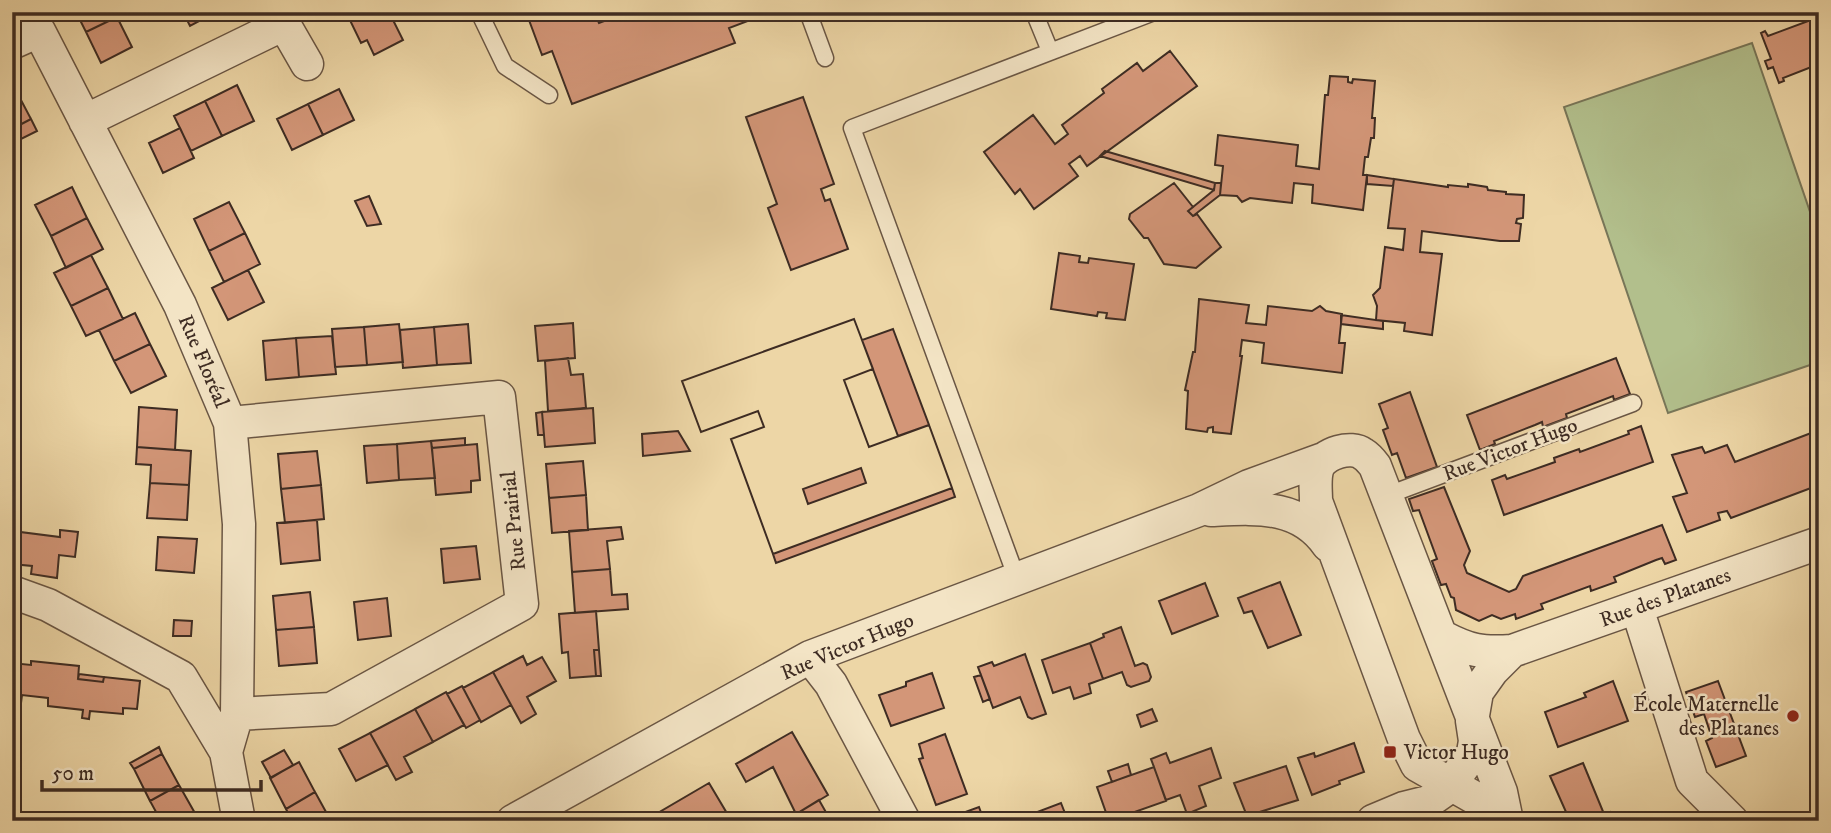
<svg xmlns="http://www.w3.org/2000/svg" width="1831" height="833" font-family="'IM FELL DW Pica',serif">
  <rect width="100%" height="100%" fill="#edd6a6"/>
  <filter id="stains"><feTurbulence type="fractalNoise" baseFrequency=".00286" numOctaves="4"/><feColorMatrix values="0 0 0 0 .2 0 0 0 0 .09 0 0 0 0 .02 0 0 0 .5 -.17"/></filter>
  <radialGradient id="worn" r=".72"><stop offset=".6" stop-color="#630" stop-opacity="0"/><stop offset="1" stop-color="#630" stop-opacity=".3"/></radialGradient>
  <path fill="#b2bf8c" stroke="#787658" stroke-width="2" d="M1752 43 1819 238V362L1668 413 1564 107Z"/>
  <path fill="#d39678" stroke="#3e2c23" stroke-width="2" fill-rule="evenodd" d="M76 12H115L117 17 86 32Z
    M183 12H216L190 26Z
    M346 12H389L403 40 374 55 367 40 361 43Z
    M526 12H594L599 23 628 12H759L761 16 729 28 735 43 572 104 552 51 542 55Z
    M117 17 132 47 101 63 86 32Z
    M1819 17V64L1783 78 1784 81 1779 83 1773 67 1768 69 1765 61 1771 59 1761 33 1765 31 1768 36Z
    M1170 51 1197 86 1087 166 1080 156 1069 164 1078 176 1034 209 1020 189 1015 194 984 152 1033 115 1055 144 1068 134 1062 125 1104 93 1102 89 1137 63 1143 71Z
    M1330 76 1348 77V82L1352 83 1353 79 1375 81 1372 118H1375L1374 138H1371L1368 157H1365L1363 175H1367L1363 210 1312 203 1313 185 1294 183 1292 203 1250 198 1242 202 1237 196 1220 195 1223 166 1215 165 1218 135 1298 145 1296 166 1319 169 1325 95H1328Z
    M12 83 31 119 12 129Z
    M237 85 254 121 222 136 205 101Z
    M339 89 354 120 323 135 308 104Z
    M803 97 834 184 821 189 825 201 830 199 848 249 791 270 768 208 777 204 746 117Z
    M205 101 222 136 191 151 174 116Z
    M308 104 323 135 292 150 277 119Z
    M31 119 37 131 17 141 12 140V129Z
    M180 128 194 158 163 173 149 143Z
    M1105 151 1215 183 1214 190 1100 156Z
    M1367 175 1394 179 1393 186 1367 184Z
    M1394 179 1448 187V185L1468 187V184L1487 187 1488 190 1506 192V194L1524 195 1523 218 1517 219 1516 223 1521 224 1519 241H1500L1422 231 1420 252 1442 254 1432 335 1404 331 1405 323 1376 320 1377 306 1373 295 1380 288 1385 247 1403 250 1405 229 1388 228Z
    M1174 183 1193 207 1188 211 1193 216 1197 214 1221 247 1196 268 1164 264 1148 238H1144L1129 219 1130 214Z
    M1215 183H1221L1220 195 1193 216 1188 211 1214 190Z
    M72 187 87 218 51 236 35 205Z
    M369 196 381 224 367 226 355 201Z
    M229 202 245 233 209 251 194 219Z
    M87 218 103 249 66 268 51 236Z
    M245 233 260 264 224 282 209 251Z
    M1059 253 1080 256 1079 262 1088 263 1089 258 1134 264 1125 320 1106 318 1107 313 1098 312 1097 316 1051 309Z
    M91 255 108 288 71 306 54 273Z
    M248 270 264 302 228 320 212 288Z
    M108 288 123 319 86 336 71 306Z
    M1199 299 1249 305 1246 323 1266 325 1268 306 1312 311 1320 306 1326 311 1342 314 1339 343H1345L1342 373 1262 363 1264 343 1242 340 1240 356H1242L1231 434 1213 432V427L1208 428 1207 432 1186 429 1188 391 1185 390 1193 352H1195Z
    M135 313 150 344 114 361 99 330Z
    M1341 315 1383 321V329L1341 324Z
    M854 319 873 369 844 380 869 447 929 425 952 488 773 554 731 439 764 427 758 411 701 432 682 381ZM861 468 866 483 808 504 803 489Z
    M854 319 873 369 844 380 869 447 929 425 952 488 773 554 731 439 764 427 758 411 701 432 682 381Z
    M573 323 575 358 538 361 535 326Z
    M399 324 403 362 367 365 364 327Z
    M468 324 471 363 437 365 434 327Z
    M364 327 367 365 335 367 332 329Z
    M434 327 437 365 403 368 400 330Z
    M893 329 929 425 898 436 862 340Z
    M332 336 336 374 299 377 296 338Z
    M296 338 299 377 266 380 263 341Z
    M150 344 166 376 131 393 114 361Z
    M568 358 571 375 583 374 586 408 548 411 545 361Z
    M1616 358 1630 394 1614 400 1613 396 1566 414 1567 418 1543 427 1542 422 1535 425 1494 441 1495 444 1480 450 1467 415Z
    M1410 392 1437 467 1406 478 1397 453 1392 455 1383 430 1388 428 1379 404Z
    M139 407 177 410 175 450 137 447Z
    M593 408 595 443 545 447 542 412Z
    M542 412 544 435H538L536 413Z
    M1641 426 1653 462 1504 515 1492 480 1505 475 1507 479 1555 462 1554 458 1579 449 1580 452 1629 434 1628 431Z
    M1819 430V485L1731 518 1727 511 1718 513 1720 520 1687 532 1673 497 1687 493 1672 455 1702 447 1705 453 1727 445 1735 462Z
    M678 431 690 451 643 456 642 434Z
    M465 438V445L432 448 431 441Z
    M431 441 435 478 399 480 397 444Z
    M397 444 399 480 367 483 364 446Z
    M477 444 480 480 471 481V492L436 495 432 448Z
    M137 447 191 451 189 485 150 483 151 465 136 464Z
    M317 451 321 485 281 489 278 454Z
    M583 461 586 495 549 498 546 464Z
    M150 483 189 485 187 520 147 518Z
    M321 485 324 519 285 523 281 489Z
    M1444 487 1470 551 1464 565 1467 573 1509 592 1516 589 1523 576 1662 525 1676 560 1665 564 1662 558 1656 560 1614 577 1616 582 1591 591 1590 586 1541 604 1543 609 1516 619 1515 614 1501 619 1492 615 1479 621 1456 610 1454 598 1451 597 1446 584 1441 585 1432 561 1437 559 1419 510 1413 511 1409 499Z
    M952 488 955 497 776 563 773 554Z
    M586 495 588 530 552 533 549 498Z
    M317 520 320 560 281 564 277 523Z
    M621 527 623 539 607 541 610 569 572 572 569 531Z
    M60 530 78 532 75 557 59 555 57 578 31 574 32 566 12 564V531L60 537Z
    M158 537 197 539 194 573 156 570Z
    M476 546 480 579 444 583 441 549Z
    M610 569 612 595 627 594 628 609 575 613 572 572Z
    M1280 582 1301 635 1268 648 1252 611 1244 613 1238 598Z
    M1205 583 1218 616 1172 634 1159 601Z
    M310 592 314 627 276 630 273 596Z
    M387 598 391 636 358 640 354 602Z
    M596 611 599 650H594L596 676 570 678 568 652 562 653 559 614Z
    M174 620 192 621 191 636H173Z
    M314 627 317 663 279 666 276 630Z
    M1121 627 1135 666 1143 663 1147 665 1151 677 1149 681 1131 687 1127 685 1122 672 1103 679 1090 643 1104 637 1103 634Z
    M1090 643 1103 679 1089 684 1091 693 1074 699 1070 687 1053 693 1042 660Z
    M594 650H599L601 676H596Z
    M1025 654 1046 714 1032 719 1028 717 1020 697 993 708 978 667 992 662 994 666Z
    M523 656 527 665 542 657 556 681 527 697 536 714 521 723 493 672Z
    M31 661 79 666 78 679 103 682 104 677 140 681 137 709 123 708V714L90 711 89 719 82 718 83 710 48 706V698L22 695 21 703 12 701V663L31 665Z
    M493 672 511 705 481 722 463 688Z
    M932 673 944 708 891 726 879 695 906 686V682Z
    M79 674 104 677 103 682 78 679Z
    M981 675 990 699 983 702 974 677Z
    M1613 681 1628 721 1558 747 1545 712 1586 697 1584 693Z
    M1718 681 1746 756 1716 767 1706 741 1712 738 1704 714 1695 717 1686 692Z
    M462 686 480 720 466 728 447 694Z
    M446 692 464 725 433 742 415 709Z
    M415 709 433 742 404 757 412 772 396 780 370 733Z
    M1152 709 1157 721 1141 727 1137 715Z
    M792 732 828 795 796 814 773 767 746 782 736 764Z
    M370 733 388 765 356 781 339 749Z
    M945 734 967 794 936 805 919 759 923 758 919 744Z
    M1354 743 1364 772 1339 781 1340 784 1312 795 1298 758 1314 753 1315 757Z
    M159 747 162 754 134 769 130 763Z
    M1211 748 1221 778 1199 786 1206 806 1187 814 1180 795 1166 800 1151 759 1166 753 1170 763Z
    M284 750 293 765 271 778 262 762Z
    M162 754 179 785 150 801 134 769Z
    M299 762 315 792 286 809 270 778Z
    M1583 763 1604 814 1610 812 1613 821H1570L1550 776Z
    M1128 764 1131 775 1112 782 1108 771Z
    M1286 766 1298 800 1247 816 1234 783Z
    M1154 767 1166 801 1109 821 1097 787Z
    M709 783 728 815 718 821H652L651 817Z
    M179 785 196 815 186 821H161L150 801Z
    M315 792 331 821H292L286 809Z
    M819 800 827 814 814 821H800L796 814Z
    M1061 803 1068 821H1016V820Z
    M979 807 984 821H947L946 819Z"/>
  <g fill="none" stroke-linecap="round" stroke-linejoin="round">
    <g stroke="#6a5644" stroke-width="19">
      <path id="lane" d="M479 12 505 66 549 95
        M808 12 825 58
        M1034 12 1050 51
        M1388 495 1633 403
        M1017 579 852 128 1154 12"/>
    </g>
    <g stroke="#6a5644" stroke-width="35">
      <path id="street" d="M12 43 39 31 180 305 230 423 239 524 237 714 226 752 239 821
        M85 121 284 24 307 64
        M230 423 499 397 522 604 331 709 237 714
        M1211 510C1256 508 1300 504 1328 545
        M12 592 48 605 181 677 226 752
        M1637 608 1692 781 1732 821
        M1443 637C1470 651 1481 653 1512 651L1819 543
        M810 657 831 684 904 821
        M1505 815 1417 765 1404 739 1316 501C1316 490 1314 477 1318 467 1325 453 1351 445 1363 454 1368 457 1372 462 1375 466L1501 792 1507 821
        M513 821 810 657 1199 510 1249 486 1326 458
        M1373 821 1404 808 1428 802 1448 788 1473 753 1475 741 1472 721 1477 692 1492 671 1512 651"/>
    </g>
    <use href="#lane" stroke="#f3e4c5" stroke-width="16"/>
    <use href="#street" stroke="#f3e4c5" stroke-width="32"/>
  </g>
  <g fill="#8f2418" stroke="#f3e4c5" stroke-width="2.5">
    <circle cx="1793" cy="716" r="7"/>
    <rect x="1383" y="745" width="14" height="14" rx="3.5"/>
  </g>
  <g text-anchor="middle" stroke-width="5" stroke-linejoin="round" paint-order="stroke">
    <g font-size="21" fill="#3e2c23" stroke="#f3e4c5">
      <text transform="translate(204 361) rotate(67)" y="7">Rue Floréal</text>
      <text transform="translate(1510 449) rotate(-21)" y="7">Rue Victor Hugo</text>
      <text transform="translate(513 521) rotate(-96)" y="7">Rue Prairial</text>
      <text transform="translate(1665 597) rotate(-20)" y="7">Rue des Platanes</text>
      <text transform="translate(847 646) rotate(-23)" y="7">Rue Victor Hugo</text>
    </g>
    <g font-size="21" fill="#3e2c23" stroke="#f3e4c5" text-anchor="end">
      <text x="1779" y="711">École Maternelle<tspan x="1779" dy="24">des Platanes</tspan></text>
      <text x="1404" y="759" text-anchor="start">Victor Hugo</text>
    </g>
  </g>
  <rect width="1831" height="833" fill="none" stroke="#edd6a6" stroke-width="42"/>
  <rect x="14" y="14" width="1803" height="805" fill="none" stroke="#3e2c23" stroke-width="3.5"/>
  <rect x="21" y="21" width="1789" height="791" fill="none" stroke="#3e2c23" stroke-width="2"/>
  <path d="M42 780v10h219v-10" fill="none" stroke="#3e2c23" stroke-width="3.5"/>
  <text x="52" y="780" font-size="21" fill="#3e2c23" stroke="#f3e4c5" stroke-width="5" paint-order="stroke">50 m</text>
  <rect width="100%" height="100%" filter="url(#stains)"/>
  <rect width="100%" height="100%" fill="url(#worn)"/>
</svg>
